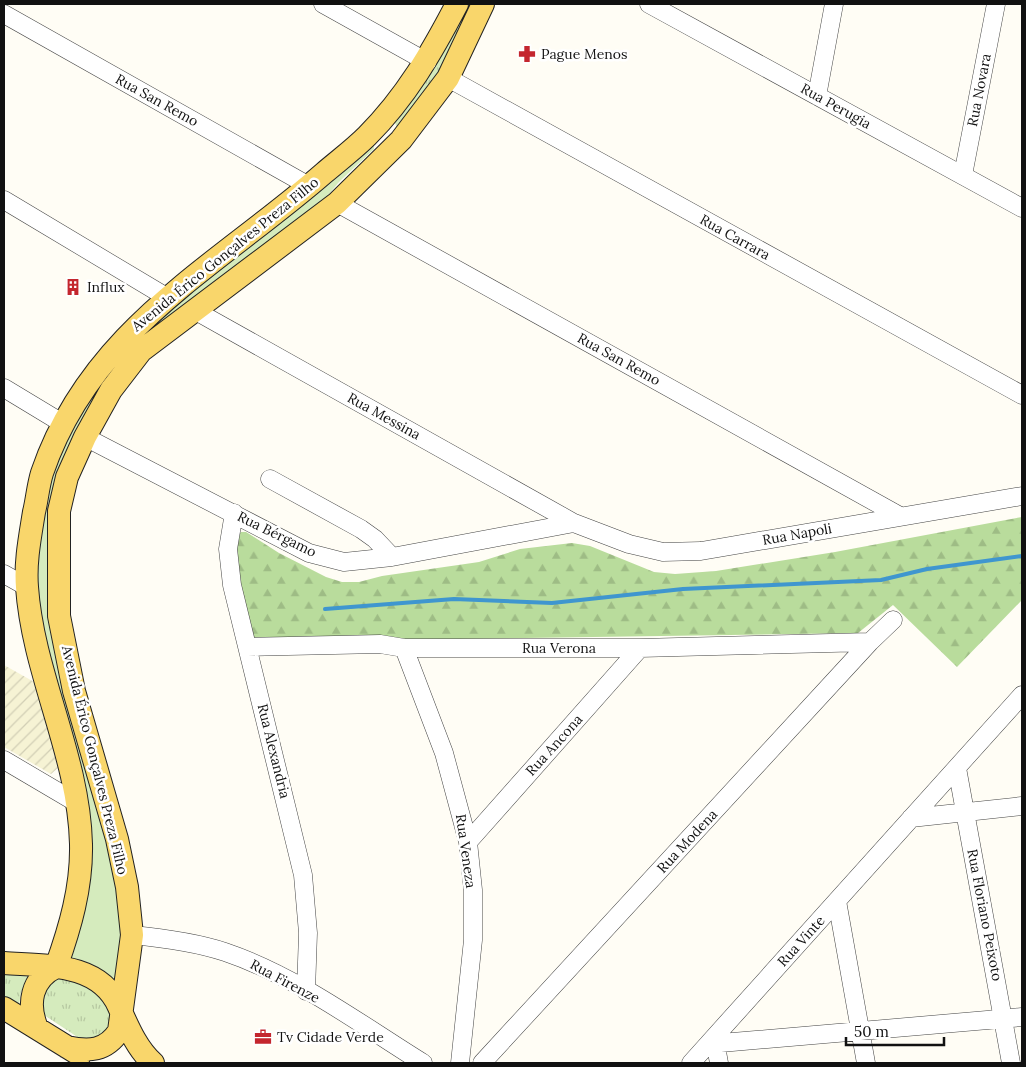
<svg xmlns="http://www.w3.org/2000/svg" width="1026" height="1067" font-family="Lora,serif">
  <defs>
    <pattern id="farmland-furrows" width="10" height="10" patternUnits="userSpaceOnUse" patternTransform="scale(1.25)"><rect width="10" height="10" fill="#f6f3d4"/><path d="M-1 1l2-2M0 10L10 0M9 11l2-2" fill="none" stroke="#d2cfb5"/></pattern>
    <pattern id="grass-tufts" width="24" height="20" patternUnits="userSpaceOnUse" patternTransform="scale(1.25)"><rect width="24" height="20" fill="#d5ebbd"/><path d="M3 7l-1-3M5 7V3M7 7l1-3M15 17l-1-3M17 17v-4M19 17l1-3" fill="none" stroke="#b6c8a1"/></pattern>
    <pattern id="forest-firs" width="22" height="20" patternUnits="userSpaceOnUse" patternTransform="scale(1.25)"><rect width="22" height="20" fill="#b9dc9c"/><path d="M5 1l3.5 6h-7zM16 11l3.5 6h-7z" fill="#9ebc85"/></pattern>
  </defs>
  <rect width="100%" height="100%" fill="#fffdf5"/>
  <path fill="url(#farmland-furrows)" d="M4 665 36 683 58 768 51 774 4 747Z"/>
  <path fill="url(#grass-tufts)" d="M463 4H475L440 73 397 127 394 121Z
    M4 972H31L21 992 19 1005 4 996Z
    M65 977 78 979 111 1005 110 1035 88 1044 41 1013C45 993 42 982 65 977Z"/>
  <path fill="url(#forest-firs)" d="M1022 517V600L957 667 893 605 858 633 251 642 233 550 237 537 241 532H246L279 553 326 577 342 582H359L382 576 479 562 520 549 572 543 590 546 654 572 675 574 716 571 835 552Z"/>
  <path fill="#d5ebbd" d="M374 145V149L339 182 319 206 123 364 48 546V602L117 863 124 921 119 990 69 960 88 874 44 650 34 558 57 453 124 347Z"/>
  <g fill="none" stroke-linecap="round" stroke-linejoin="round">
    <path stroke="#3f96cf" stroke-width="4" d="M325 609 454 599 552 603 683 589 881 580 927 569 1022 556"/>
    <g stroke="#444" stroke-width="19">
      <path id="minor" d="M323 4 427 62
        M649 4 1022 208
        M4 14 309 186
        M448 78 1022 395
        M817 96 834 4
        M963 175 996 4
        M4 200 168 298
        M337 203 900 516
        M194 310 574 523 629 544 663 552 701 551 1022 496
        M4 388 62 423
        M85 437 309 553 344 562 392 557 574 523
        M270 479 361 529 375 539 392 557
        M234 513 228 549 232 585 303 875 308 933 306 991
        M4 574 27 587
        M248 647 380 644 404 648H640L870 642
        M404 648 444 753 468 842 473 890V940L460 1063
        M4 760 77 803
        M957 768 1011 1063
        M911 818 1022 806
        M468 842 640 648
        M837 901 866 1063
        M132 935C163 938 195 942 225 952 296 976 360 1024 423 1063
        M709 1044 1022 1017
        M709 1044 717 1052 719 1063
        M482 1063 870 642 893 620
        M691 1063 1022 695"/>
    </g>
    <g stroke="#222" stroke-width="24">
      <path id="major" d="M4 963C45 966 100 962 119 1007 128 1027 137 1049 153 1063
        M56 967C70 928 82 887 81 844 79 756 33 674 27 587 25 562 30 537 34 512 37 500 38 486 42 473 91 329 216 267 324 173 338 161 354 149 367 136 406 97 432 52 457 4
        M4 1008 80 1055
        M37 1028C27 1004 31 979 56 967
        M67 1047C89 1052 106 1051 119 1031L132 935 127 887 117 839 74 691 59 616V511L67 477 85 437 111 390 141 351 337 203 401 140 448 78 483 4"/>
    </g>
    <use href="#minor" stroke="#fff" stroke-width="18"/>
    <use href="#major" stroke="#f9d66b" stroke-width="22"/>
  </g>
  <defs>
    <g id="pharmacy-bare" transform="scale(1.35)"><path d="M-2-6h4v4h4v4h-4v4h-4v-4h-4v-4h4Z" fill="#c4262e" stroke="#fff" stroke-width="2.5" paint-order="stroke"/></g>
    <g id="building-bare" transform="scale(1.35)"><path d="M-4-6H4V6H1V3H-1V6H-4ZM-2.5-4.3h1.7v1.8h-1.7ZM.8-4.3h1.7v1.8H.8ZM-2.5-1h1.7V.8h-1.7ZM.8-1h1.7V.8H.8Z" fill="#c4262e" stroke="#fff" stroke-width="2.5" paint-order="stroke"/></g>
    <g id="office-bare" transform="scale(1.35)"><path d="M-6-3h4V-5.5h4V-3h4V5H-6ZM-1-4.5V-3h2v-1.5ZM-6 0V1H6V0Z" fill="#c4262e" stroke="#fff" stroke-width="2.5" paint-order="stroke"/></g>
  </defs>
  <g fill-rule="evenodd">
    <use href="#pharmacy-bare" x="527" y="54"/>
    <use href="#building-bare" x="73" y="287"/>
    <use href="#office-bare" x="263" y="1037"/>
  </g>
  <g text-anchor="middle" stroke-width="5" stroke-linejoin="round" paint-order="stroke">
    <g font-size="14" fill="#111" stroke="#fff" text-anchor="start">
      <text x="541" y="59">Pague Menos</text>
      <text x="87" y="292">Influx</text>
      <text x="277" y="1042">Tv Cidade Verde</text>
    </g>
    <g font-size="14" fill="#111" stroke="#fff">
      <text transform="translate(979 90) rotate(-79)" y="5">Rua Novara</text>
      <text transform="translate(157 100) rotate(29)" y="5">Rua San Remo</text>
      <text transform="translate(836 106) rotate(29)" y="5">Rua Perugia</text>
      <text transform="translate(735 237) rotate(29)" y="5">Rua Carrara</text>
      <text transform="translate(225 254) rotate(-39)" y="5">Avenida Érico Gonçalves Preza Filho</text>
      <text transform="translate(619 359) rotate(29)" y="5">Rua San Remo</text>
      <text transform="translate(384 416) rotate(29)" y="5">Rua Messina</text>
      <text transform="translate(277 534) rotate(26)" y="5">Rua Bérgamo</text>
      <text transform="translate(797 534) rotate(-10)" y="5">Rua Napoli</text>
      <text x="559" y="653">Rua Verona</text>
      <text transform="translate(554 745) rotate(-48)" y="5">Rua Ancona</text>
      <text transform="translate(274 751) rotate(76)" y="5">Rua Alexandria</text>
      <text transform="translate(95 760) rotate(76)" y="5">Avenida Érico Gonçalves Preza Filho</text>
      <text transform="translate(687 841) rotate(-47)" y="5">Rua Modena</text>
      <text transform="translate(466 851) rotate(82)" y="5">Rua Veneza</text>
      <text transform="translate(985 915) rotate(79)" y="5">Rua Floriano Peixoto</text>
      <text transform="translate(801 941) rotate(-48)" y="5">Rua Vinte</text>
      <text transform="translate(285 981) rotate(28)" y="5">Rua Firenze</text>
    </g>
  </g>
  <rect width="1026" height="1067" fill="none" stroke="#111111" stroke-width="10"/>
  <path d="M846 1037v8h98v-8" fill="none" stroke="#111111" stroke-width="2.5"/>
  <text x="854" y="1037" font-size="15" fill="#111111" stroke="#ffffff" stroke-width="4" paint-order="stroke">50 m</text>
</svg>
